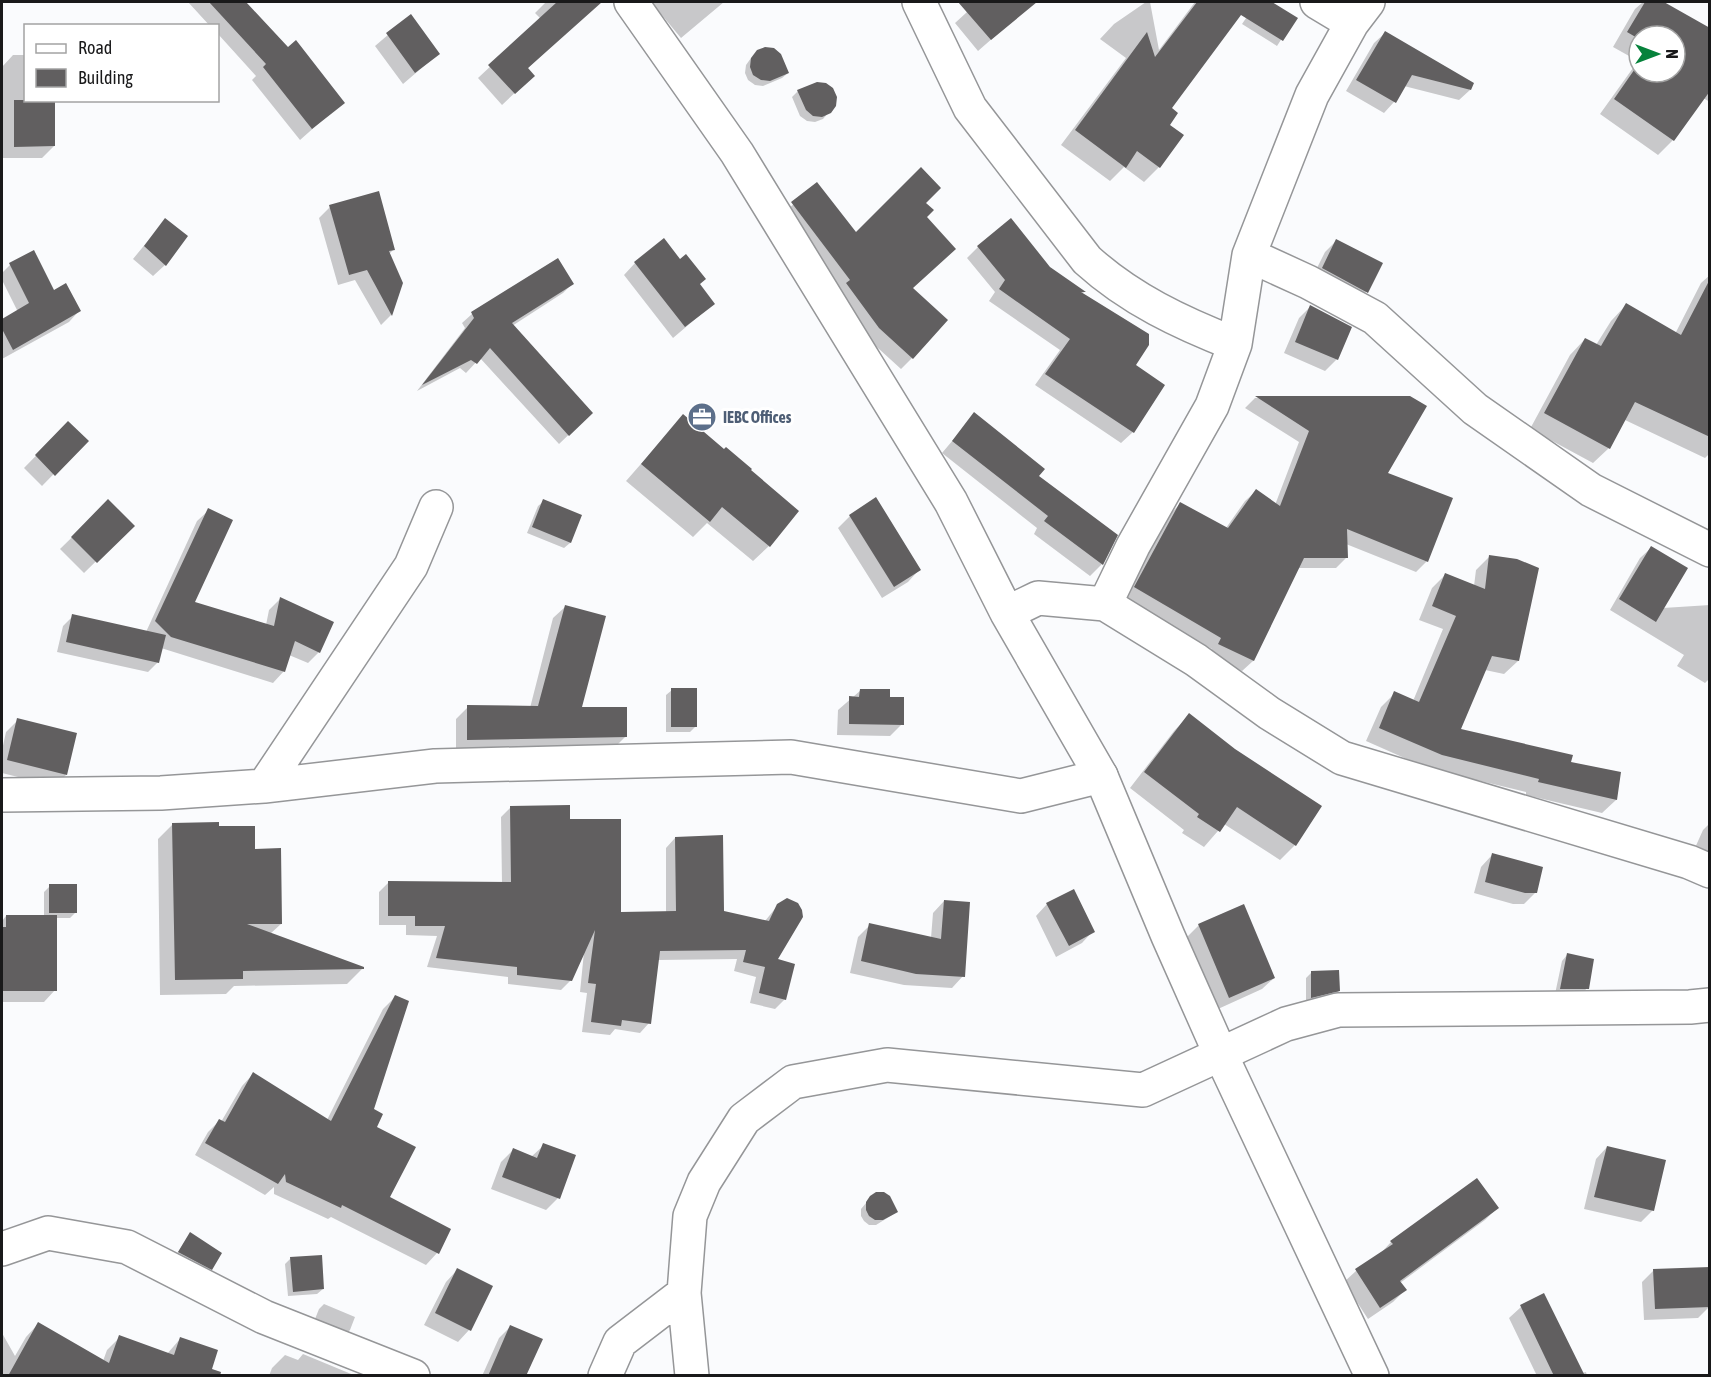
<svg xmlns="http://www.w3.org/2000/svg" width="1711" height="1377" font-family="'Asap Condensed',sans-serif">
  <rect width="100%" height="100%" fill="#fafbfd"/>
  <path fill="#0003" fill-rule="evenodd" d="M188 2H244L287 49 343 102 300 140 252 80 256 76 218 34V26H210Z
    M546 2H586L592 8 527 69 521 87 502 105 478 78 541 19 535 13Z
    M651 2H724L681 38Z
    M978 2H1022L1027 8 978 51 955 23Z
    M1146 2H1150L1159 50 1195 2H1250L1170 108 1168 125 1182 135 1159 167 1144 182 1124 167 1110 181 1061 145 1126 58 1100 39 1114 24Z
    M1257 2H1269L1295 18 1277 46 1242 24Z
    M1643 2H1661L1710 30V102L1703 98 1673 140 1658 155 1600 114 1638 61 1613 47 1635 9ZM1639 36H1675V72H1639Z
    M410 16 438 54 403 84 375 46Z
    M1385 33 1470 90 1459 100 1404 86 1394 102 1384 113 1346 91 1374 43Z
    M13 55H26V100L54 146 42 158H3L2 67Z
    M751 58 788 73 782 78 763 86 755 85 748 80 745 73 746 65Z
    M798 91 829 112 823 119 815 122 807 121 800 116 792 97Z
    M817 184 855 235 924 203 925 217 911 289 912 358 901 369 868 339 781 215Z
    M330 207 394 249 389 254 402 284 391 315 381 325 355 280 338 285 319 218Z
    M165 220 186 236 165 265 153 276 133 259Z
    M1336 241 1366 292 1355 304 1311 280 1325 252Z
    M978 247 1049 268 1084 292 1082 294 1134 365 1133 432 1121 443 1035 385 1060 350 989 301 995 292 967 258Z
    M33 252 53 292 79 311 69 322 2 359V320L18 312 2 280V273L10 265Z
    M557 260 572 284 563 293 512 326 581 423 559 444 480 358 466 373 460 368 417 391 465 328 462 323 472 314Z
    M680 261 713 304 673 338 624 275 635 263Z
    M1710 275V453L1705 458 1625 420 1609 448 1593 463 1530 429 1570 355 1585 339 1596 345 1611 321 1626 305 1675 334 1701 283Z
    M1311 306 1337 359 1325 371 1284 353 1299 318Z
    M1255 398H1410L1386 473 1427 561 1416 572 1346 544V558L1336 568H1297L1253 661 1242 671 1208 655 1212 649 1124 598 1169 515 1180 504 1226 528 1245 501 1256 491 1275 505 1299 442 1245 408Z
    M975 414 1037 477 1116 535 1102 564 1090 576 1034 534 1037 528 942 453Z
    M683 416 769 546 753 561 707 523 693 537 626 481Z
    M68 423 86 441 42 486 24 468Z
    M875 499 919 570 908 582 882 598 838 528 850 516Z
    M544 501 580 516 570 543 564 548 527 533 538 506Z
    M108 502 132 526 84 573 60 549Z
    M1710 505V531H1708Z
    M209 510 193 603 266 625 269 610 280 599 319 652 308 663 289 655 284 671 273 683 161 648 158 662 148 672 57 652 63 626 73 616 146 632 197 521Z
    M1651 548 1663 608 1710 605V678L1705 683 1677 666 1684 655 1610 610 1640 558Z
    M1490 556 1518 661 1504 674 1485 670 1459 730 1570 763 1619 773 1616 800 1602 813 1526 795V792L1427 768 1366 741 1381 707 1395 693 1413 701 1443 629 1419 620 1432 588 1445 575 1474 586 1476 570Z
    M565 607 580 709 626 736 614 748 456 751V719L468 707 530 708 553 618Z
    M672 690 696 726 690 732H666V695Z
    M861 690 888 699 902 724 890 736 837 735 838 710Z
    M1189 715 1295 845 1280 860 1224 824 1204 847 1182 833 1184 830 1130 788 1174 731Z
    M18 720 66 775 54 786 2 773V750L6 732Z
    M511 807 568 820 619 914 666 913V848L675 838 723 912 765 921 778 905 776 960 785 999 775 1009 750 1003 756 977 734 971 737 959 658 960 649 1023 640 1033 615 1029 610 1035 582 1032 587 993 580 992 584 952 571 980 561 990 508 984V977L427 967 437 936 406 935V925H379V892L389 882 502 884 501 817Z
    M1710 823V868L1690 859 1703 830Z
    M173 824 254 850 281 924 270 934 363 968 347 984 234 986 226 994 160 995 158 839Z
    M1492 855 1536 892 1524 904H1513L1474 893 1481 867Z
    M50 886 76 912 70 918H55V990L44 1002H2V921L6 916H44V892Z
    M944 901 963 976 952 988 904 985 850 973 858 937 870 925 931 938 933 913Z
    M1047 904 1093 931 1082 943 1056 957 1036 916Z
    M1199 925 1274 978 1262 989 1218 1009 1187 937Z
    M1567 955 1587 988 1582 994H1555L1562 961Z
    M1311 973 1339 991 1333 996 1306 1002V978Z
    M395 997 372 1110 388 1198 449 1230 437 1253 426 1265 331 1217 328 1219 274 1194V1187L265 1195 195 1155 208 1132 219 1121 221 1122 242 1086 253 1074 327 1120 383 1009Z
    M544 1145 574 1156 558 1198 546 1210 491 1189 501 1162 513 1150 531 1157Z
    M1607 1147 1653 1210 1641 1222 1584 1209 1596 1159Z
    M871 1197 897 1212 876 1225H869L864 1221 861 1216V1209Z
    M1497 1208 1485 1220 1400 1283 1405 1290 1393 1302 1368 1319 1344 1282 1356 1271 1380 1254 1391 1242Z
    M190 1234 211 1269 206 1274 174 1258Z
    M291 1258 323 1289 317 1294 288 1296 285 1264Z
    M457 1270 469 1330 458 1342 424 1325 446 1282Z
    M1654 1270 1710 1306 1698 1318 1644 1320 1642 1282Z
    M1543 1295 1582 1373 1586 1372 1587 1376H1537L1509 1318 1521 1307Z
    M324 1304 355 1317 350 1330 344 1336 313 1324 319 1309Z
    M38 1324 103 1361 107 1350 120 1337 167 1354 180 1339 208 1376H2V1333L15 1356 26 1337Z
    M511 1326 525 1376H482L499 1338Z
    M303 1354 356 1376H269L272 1368 285 1355 298 1360Z"/>
  <path fill="#615f60" d="M209 2H246L288 47 296 40 345 103 312 129 263 67 266 64Z
    M557 2H602L528 68 535 76 515 94 488 65Z
    M958 2H1037L991 40Z
    M1197 2H1272L1298 18 1283 41 1241 15 1172 108 1178 113 1170 125 1184 135 1160 168 1137 151 1126 168 1075 130 1147 32 1155 57Z
    M1645 2H1664L1710 28V91L1674 141 1614 99 1639 63V72H1675V36H1639V39L1627 32Z
    M411 14 440 54 415 73 386 33Z
    M1385 31 1474 83 1471 90 1412 75 1396 103 1356 80Z
    M765 47 774 48 781 54 789 73 770 81 761 80 753 75 750 67 751 58 757 50Z
    M817 82 826 83 833 88 837 97 836 106 831 113 822 117 813 116 806 110 797 90Z
    M14 100H55V146L14 147Z
    M921 167 941 188 926 203 934 210 927 217 956 249 913 288 948 320 913 359 879 328 846 283 850 280 791 202 817 182 856 232Z
    M379 191 395 250 389 251 403 283 392 316 367 270 349 275 329 205Z
    M165 218 188 236 166 266 144 246Z
    M1011 218 1050 267 1086 292H1081L1149 334V345L1136 365 1165 385 1134 433 1045 374 1070 339 999 289 1005 280 977 246Z
    M664 238 680 259 686 254 706 279 700 284 715 304 685 327 634 262Z
    M1336 239 1383 263 1368 293 1322 268Z
    M34 250 54 290 66 283 81 311 13 350 2 329V319L29 303 9 263Z
    M558 258 574 284 512 323 593 413 569 436 490 348 477 364 471 360 422 385 474 318 471 312Z
    M1710 279V437L1635 402 1610 449 1544 413 1585 338 1601 346 1626 303 1681 335Z
    M1310 305 1352 327 1338 360 1295 342Z
    M1255 396H1410L1427 406 1388 473 1453 498 1428 562 1347 529 1348 558H1304L1254 661 1218 644 1221 638 1134 587 1180 502 1228 528 1256 489 1280 506 1309 431Z
    M974 412 1045 469 1039 476 1118 535 1103 565 1044 521 1048 516 952 441Z
    M683 414 724 449 726 447 752 469 751 470 799 511 770 547 722 507 710 522 641 464Z
    M68 421 89 441 55 476 35 455Z
    M876 497 921 570 894 587 849 515Z
    M108 499 135 526 97 563 71 537Z
    M543 499 582 515 571 543 532 527Z
    M208 508 233 520 195 602 274 626 280 597 334 622 320 653 295 641 285 672 171 637 155 621Z
    M1651 546 1688 568 1656 622 1619 599Z
    M1489 555 1517 559 1539 568 1519 661 1492 656 1461 729 1573 755 1571 762 1621 772 1617 800 1538 782 1539 779 1442 755 1379 728 1394 691 1419 702 1456 616 1432 606 1445 573 1485 589Z
    M565 605 606 616 582 707H627V737L467 740V705L538 706Z
    M72 614 166 635 159 663 66 642Z
    M671 688H697V727H671Z
    M860 689H890V697H904V725L849 724V696L859 697Z
    M1189 713 1235 749 1322 806 1296 846 1237 807 1220 832 1197 817 1199 814 1144 772Z
    M17 718 77 733 67 775 7 760Z
    M570 805V819H621V912L676 911 675 837 723 835 724 911 769 921 777 904 787 898 798 903 802 910 803 917 778 959 795 964 786 1000 759 993 765 967 743 962 746 950 660 951 651 1024 622 1020 621 1026 591 1022 596 984 588 983 595 930 572 981 517 975V967L436 958 445 926H415V916H388V881L511 882 510 806Z
    M219 822V826H255V849L281 848 282 924H247L364 967V969L243 971V979L175 980 172 823Z
    M1492 853 1543 867 1537 893H1525L1485 882Z
    M49 884H77V913H49Z
    M1074 889 1095 932 1069 946 1046 903Z
    M944 900 970 902 965 977 916 974 861 961 869 923 941 939Z
    M1244 904 1275 978 1229 998 1198 924Z
    M6 915H57V991H2V927H6Z
    M1567 953 1594 959 1589 989H1560Z
    M1339 970 1340 991 1311 998V971Z
    M395 995 409 1001 374 1109 383 1114 377 1127 416 1147 390 1197 451 1229 439 1254 342 1205 341 1208 286 1182 285 1174 278 1184 205 1143 219 1119 225 1122 253 1072 331 1121Z
    M543 1143 576 1155 560 1199 502 1177 513 1148 537 1158Z
    M1607 1146 1666 1160 1654 1211 1594 1197Z
    M1477 1178 1499 1208 1400 1281 1407 1290 1380 1308 1355 1269 1393 1244 1390 1241Z
    M876 1192H884L890 1196 898 1212 883 1220H875L869 1216 866 1210V1202L870 1196Z
    M190 1232 222 1253 212 1270 178 1252Z
    M322 1255 324 1289 293 1292 290 1257Z
    M1710 1267V1307L1655 1309 1653 1269Z
    M457 1268 493 1286 471 1331 435 1313Z
    M1544 1293 1585 1376H1554L1520 1305Z
    M38 1322 109 1363 119 1335 174 1355 180 1337 218 1350 212 1369 221 1372 220 1376H8Z
    M510 1325 543 1339 526 1376H488Z"/>
  <g fill="none" stroke-linecap="round" stroke-linejoin="round">
    <g stroke="#959698" stroke-width="36">
      <path id="minor" d="M919 2 970 108 1087 260C1130 299 1181 323 1235 344
        M1317 2 1352 23
        M1249 255 1308 282 1375 318 1475 409 1591 490 1710 550
        M1105 604 1133 546 1212 406 1235 344 1249 255 1312 95 1352 23 1368 2
        M264 786 411 566 436 507
        M2 795 161 793 264 786 435 766 791 757 1021 796 1101 776
        M2 1249 48 1233 127 1247 264 1317 413 1376
        M605 1376 620 1342 684 1293
        M692 1376 684 1293 690 1216 704 1182 744 1119 793 1082 887 1065 1143 1090 1286 1024 1338 1010 1690 1007 1710 1005"/>
    </g>
    <g stroke="#959698" stroke-width="36">
      <path id="tertiary" d="M631 2 737 153 951 502 1007 613 1101 776 1168 936 1220 1053 1372 1376
        M1007 613 1038 598 1105 604 1196 660 1269 713 1342 758 1689 862 1710 871"/>
    </g>
    <use href="#minor" stroke="#fff" stroke-width="33"/>
    <use href="#tertiary" stroke="#fff" stroke-width="33"/>
  </g>
  <defs>
    <g id="office-disc" transform="scale(1.5)"><circle r="9.5" fill="#5c6f8a" stroke="#fff"/><path d="M-6-3h4V-5.5h4V-3h4V5H-6ZM-1-4.5V-3h2v-1.5ZM-6 0V1H6V0Z" fill="#fff"/></g>
  </defs>
  <g fill-rule="evenodd">
    <use href="#office-disc" x="702" y="417"/>
  </g>
  <g text-anchor="middle" stroke-width="6" stroke-linejoin="round" paint-order="stroke">
    <g font-size="16" font-weight="bold" fill="#4e5e75" stroke="#fff" text-anchor="start">
      <text x="723" y="423">IEBC Offices</text>
    </g>
  </g>
  <rect width="1711" height="1377" fill="none" stroke="#19191a" stroke-width="6"/>
  <rect x="24" y="24" width="195" height="78" fill="#ffffff" stroke="#a3a3a3" stroke-width="1.5"/>
  <rect x="36" y="44" width="30" height="9" fill="#ffffff" stroke="#a3a3a3" stroke-width="1.5"/>
  <text x="78" y="54" font-size="18" fill="#19191a">Road</text>
  <rect x="36" y="69" width="30" height="18" fill="#615f60" stroke="#a3a3a3" stroke-width="1.5"/>
  <text x="78" y="84" font-size="18" fill="#19191a">Building</text>
  <g transform="translate(1657 54) rotate(90)"><circle r="28" fill="#ffffff" stroke="#a3a3a3" stroke-width="1.5"/>
  <path d="M0-4.5L10 22L0 15L-10 22Z" fill="#06823b"/>
  <text y="-9" font-size="16" font-weight="bold" text-anchor="middle" fill="#19191a">N</text>
  </g>
</svg>
